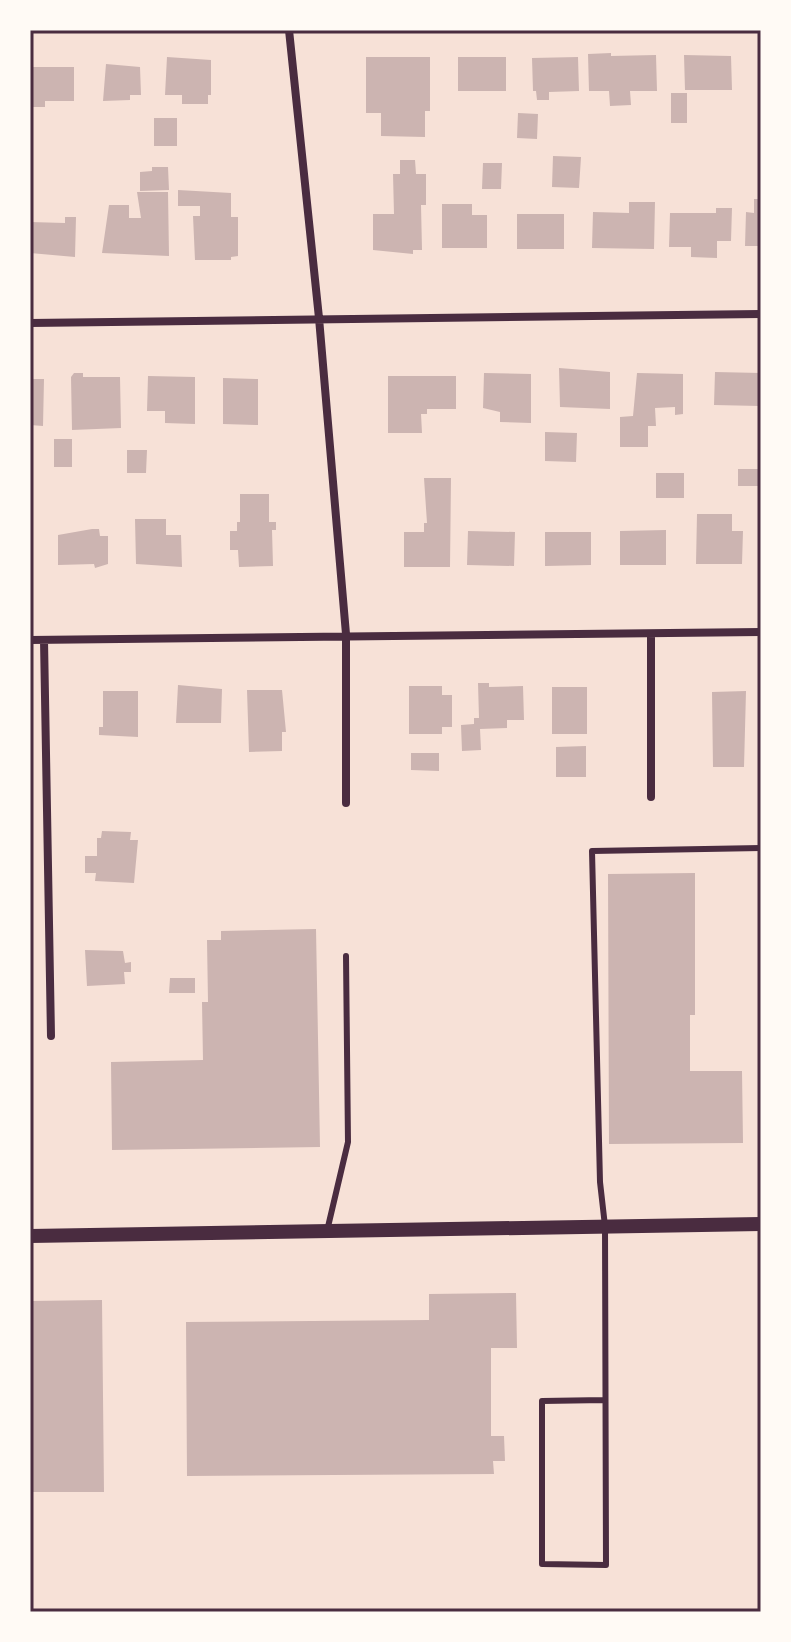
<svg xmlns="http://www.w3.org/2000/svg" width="791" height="1642" font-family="Spectral,serif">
  <rect width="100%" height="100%" fill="#f7e1d7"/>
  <path fill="#ccb4b1" d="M611 53V56L656 55 657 91H630L631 105 610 106 609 91H589L588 54Z
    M684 55 731 56 732 90H685Z
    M167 57 211 60V95H208V104H182V95H165Z
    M366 57H430V111H425V137L381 136V113H366Z
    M458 57H506V91H458Z
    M578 57 579 91 549 92V100H537L536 91H533L532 58Z
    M106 64 140 67 141 95H130V100L103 101Z
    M30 67H74V101H45V107H30Z
    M671 93H687V123H671Z
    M518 113 538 114 537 139 517 138Z
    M154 118H177V146H154Z
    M553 156 581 157 579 188 552 187Z
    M400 160H415L416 174H426V205H421L422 250H413V254L373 250V214H394L393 174H400Z
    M483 163H502L501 189H482Z
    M152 167H168L169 190 140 191V172L152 171Z
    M178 190 231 193V217H238V256L231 257V260H195L193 216H200V206H178Z
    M137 192H168L169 256 102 253 109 205H129V218H141Z
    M754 199H761V246H745L746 212 754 213Z
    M629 202H655L654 249 592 248 593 212 629 213Z
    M442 204H472V215H487V248H442Z
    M716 208H732L731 241H717V258L691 257V247H669L670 213H716Z
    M517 214H564V249H517Z
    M65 217H76L75 257 30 253V222L65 223Z
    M559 368 610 372V409L560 407Z
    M715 372 761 373 760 406 714 405Z
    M74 373H83V377H120L121 428 72 430 71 377Z
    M484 373 531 374V423L500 422V412L483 408Z
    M637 373 683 374V414L675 415V407L655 408 656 426H648V447H620V417L633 416Z
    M148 376 195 377V424L165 423V411H147Z
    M388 376H456V409H427V414H421L422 433H388Z
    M223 378 258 379V425L223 424Z
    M30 379H44L43 426 30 425Z
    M545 432 577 433 576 462 545 461Z
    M54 439H72V467H54Z
    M127 450H147L146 473H127Z
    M738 469H761V486H738Z
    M656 473H684V498H656Z
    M424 478H451L450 567H404V532H424V523H427Z
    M240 494H269V522H276V530H272L273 566 239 567 238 550H230V531H237V522H240Z
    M697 514H732V531H743L742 564H696Z
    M135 519H166V535H181L182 567 136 564Z
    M92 529H99L100 536H108V564L95 568 94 564 58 565V535Z
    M666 530V565H620V531Z
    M468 531 515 532 514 566 467 565Z
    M545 532H591V565L545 566Z
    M478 683H489V687L523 686 524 720H507V728L480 729 481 750 462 751 461 725 474 724V718H479Z
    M178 685 222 689 221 723H176Z
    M409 686H442V695H452V727H442V734H409Z
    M552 687H587V734H552Z
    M247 690H282L286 732H282V751L249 752Z
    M103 691H138V737L99 735V727H103Z
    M746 691 744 767H713L712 692Z
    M586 746V777H556V747Z
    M411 753H439V771L411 770Z
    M102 831 131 832 130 840H138L134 883 95 881 96 873H85V856H97V838H101Z
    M695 873V1015H690V1071H742L743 1143 609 1144 608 874Z
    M316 929 320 1147 112 1150 111 1062 203 1060 202 1002H208L207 940H221V931Z
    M85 950 123 951 125 963 131 962V972H124L125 984 87 986Z
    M170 978H195V993H169Z
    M516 1293 517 1348H491V1436H504L505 1461H493L494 1474 187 1476 186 1322 429 1320V1294Z
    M102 1300 104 1492H30V1301Z"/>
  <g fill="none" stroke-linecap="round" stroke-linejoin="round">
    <path stroke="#4a2c40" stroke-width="6" d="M327 1231 348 1142 346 956
      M605 1400 542 1401V1564L606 1565 605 1226 600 1182 592 851 761 848"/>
    <path stroke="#4a2c40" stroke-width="8" d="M289 30 319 318 346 634V803
      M30 323 761 314
      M651 634V797
      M30 640 761 632
      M44 640 51 1036"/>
    <path stroke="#4a2c40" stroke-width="14" d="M30 1236 761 1224"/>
  </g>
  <rect width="791" height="1642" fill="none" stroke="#fffaf5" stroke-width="64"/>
  <rect x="32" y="32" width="727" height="1578" fill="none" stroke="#4a2c40" stroke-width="3"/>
</svg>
